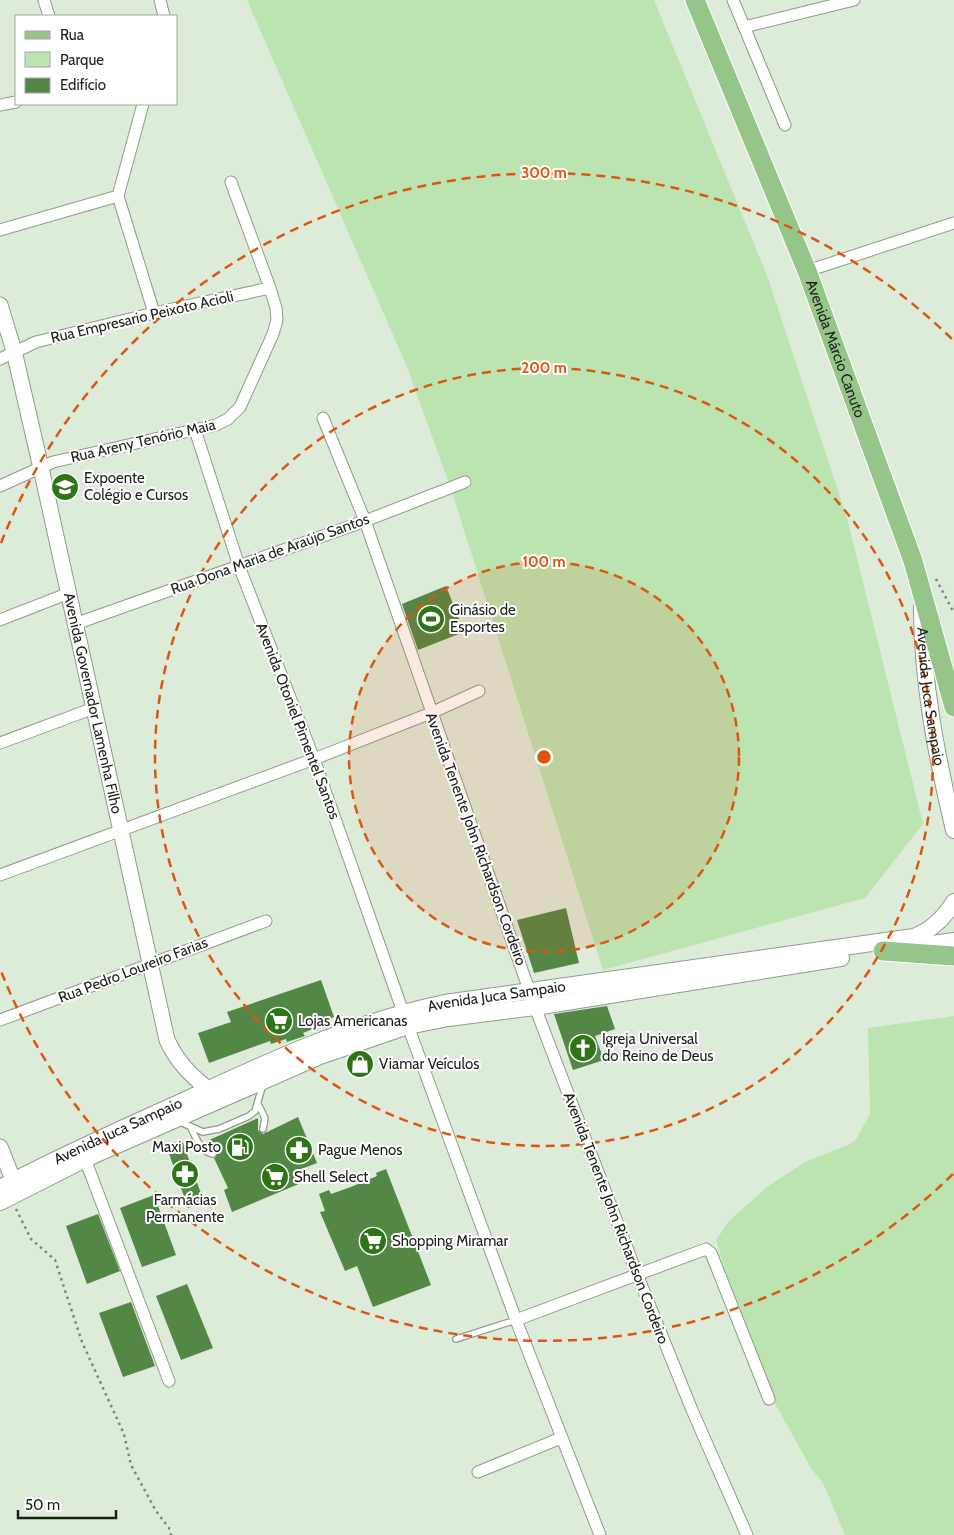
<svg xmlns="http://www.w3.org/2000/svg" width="954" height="1535" font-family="Cabin,sans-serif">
  <rect width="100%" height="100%" fill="#ddebd9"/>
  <path fill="#bbe4b1" d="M247 0H654L768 278 847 518 923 824 865 898 603 970 452 492 407 367Z
    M954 1016V1535H845L823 1483 811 1468 755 1368 716 1240 729 1221 767 1187 805 1162 848 1145 856 1140 870 1114 868 1028Z"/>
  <path fill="#538746" d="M446 586 464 632 418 650 402 604Z
    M566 908 579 963 534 973 517 920Z
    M321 980 334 1017 327 1020 328 1023 303 1033 305 1036 287 1042 286 1039 271 1044 270 1041 209 1063 198 1033 231 1022 227 1012Z
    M607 1006 615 1029 595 1036 604 1060 573 1070 554 1014Z
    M298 1117 317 1163 296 1171 301 1183 232 1212 224 1190 228 1188 214 1158 217 1152 210 1148 207 1141 258 1118V1130L263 1134Z
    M182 1140 204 1202 188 1208 166 1145Z
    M386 1169 431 1285 373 1307 357 1266 345 1271 320 1212 325 1211 319 1194 329 1190 331 1194 351 1187 377 1176 376 1173Z
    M154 1195 176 1255 142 1267 120 1208Z
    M98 1214 120 1271 87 1284 66 1226Z
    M187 1284 213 1348 181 1360 156 1296Z
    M131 1302 155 1366 123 1377 99 1313Z"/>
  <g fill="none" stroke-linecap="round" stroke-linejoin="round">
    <g stroke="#8f9c8c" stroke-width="8">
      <path id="service" d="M258 1104 265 1118 263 1129
        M178 1121 203 1132 219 1129 249 1116 255 1111 263 1084
        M191 1128C196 1138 201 1152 213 1154
        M456 1339 516 1320"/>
    </g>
    <g stroke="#8f9c8c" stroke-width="13">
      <path id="minor" d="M44 0 49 16
        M160 0 164 16
        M733 0 785 125
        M744 27 854 0
        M143 104 118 196 154 313
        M0 105 16 102
        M0 230 118 196
        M807 271 954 223
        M0 359 36 342 154 313 270 288
        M323 418 365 521 535 1007 637 1274 692 1410 747 1535
        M195 430 239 566 314 759 403 1012
        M0 486 53 462 216 425 228 419 240 407 273 334 277 320 276 308 270 288 231 182
        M0 620 69 593
        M75 624 365 521 465 482
        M0 743 94 708
        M0 875 314 759 431 713 479 691
        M0 1020 266 921
        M408 1026 516 1320 600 1535
        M85 1159 169 1381
        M516 1320 706 1249 711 1253 769 1399
        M478 1472 561 1438"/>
    </g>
    <g stroke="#8f9c8c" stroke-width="17">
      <g id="tertiary">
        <path id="s1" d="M0 305 14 351 41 468 167 1040C177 1061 189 1074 208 1089"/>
        <path d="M0 1147 18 1192"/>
      </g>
    </g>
    <g stroke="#8f9c8c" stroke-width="18">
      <g id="secondary">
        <path id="s2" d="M922 608C922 683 937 758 954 830"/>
        <path d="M904 948 954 941"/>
        <path id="s3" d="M0 1188C58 1157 119 1130 179 1103 265 1063 352 1022 445 1003L914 937C932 930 944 918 954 902"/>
        <path d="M0 1202 85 1159 320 1056 408 1026 448 1018 535 1007 841 958"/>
      </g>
    </g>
    <g stroke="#fff" stroke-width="21">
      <g id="primary">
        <path id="s4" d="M695 0 807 271 913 561 954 707"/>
        <path d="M883 951 954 956"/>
      </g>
    </g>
    <path stroke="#7c8579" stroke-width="2.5" stroke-dasharray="2.5 4" stroke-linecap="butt" d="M936 579 954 613
      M16 1209 31 1239 55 1260 82 1342 124 1434 131 1465 156 1511 169 1528 171 1535"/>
    <use href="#service" stroke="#fff" stroke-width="5.5"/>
    <use href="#minor" stroke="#fff" stroke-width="11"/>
    <use href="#tertiary" stroke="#fff" stroke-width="15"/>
    <use href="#secondary" stroke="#fff" stroke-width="16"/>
    <use href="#primary" stroke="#95c588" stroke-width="19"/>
  </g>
  <circle cx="544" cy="757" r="195" fill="#de560d" fill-opacity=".12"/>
  <g fill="none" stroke="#de560d" stroke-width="2.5" stroke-dasharray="9 6">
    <circle cx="544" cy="757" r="195"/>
    <circle cx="544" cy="757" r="389"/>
    <path d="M953 1174A584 584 0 0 1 1 971M1 543A584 584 0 0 1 953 340"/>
  </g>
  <defs>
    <g id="school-disc" transform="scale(1.4375)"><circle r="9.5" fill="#2e7518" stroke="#fff"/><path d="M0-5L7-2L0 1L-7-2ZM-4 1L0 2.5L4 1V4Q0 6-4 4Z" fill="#fff"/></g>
    <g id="stadium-disc" transform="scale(1.4375)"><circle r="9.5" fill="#2e7518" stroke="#fff"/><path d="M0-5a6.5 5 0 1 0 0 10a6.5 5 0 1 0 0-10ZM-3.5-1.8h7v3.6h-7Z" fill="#fff"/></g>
    <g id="supermarket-disc" transform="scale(1.4375)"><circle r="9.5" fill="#2e7518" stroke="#fff"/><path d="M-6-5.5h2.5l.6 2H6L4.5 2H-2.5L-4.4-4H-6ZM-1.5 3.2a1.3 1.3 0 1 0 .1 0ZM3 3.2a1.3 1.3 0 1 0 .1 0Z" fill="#fff"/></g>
    <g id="church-disc" transform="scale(1.4375)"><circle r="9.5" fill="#2e7518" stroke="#fff"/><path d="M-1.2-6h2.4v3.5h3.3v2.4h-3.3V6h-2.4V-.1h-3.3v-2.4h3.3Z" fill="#fff"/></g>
    <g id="shop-disc" transform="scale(1.4375)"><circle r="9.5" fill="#2e7518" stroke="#fff"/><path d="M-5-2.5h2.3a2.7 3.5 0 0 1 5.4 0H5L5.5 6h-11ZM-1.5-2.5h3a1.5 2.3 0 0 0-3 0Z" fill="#fff"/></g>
    <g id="fuel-disc" transform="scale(1.4375)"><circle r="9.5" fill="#2e7518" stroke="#fff"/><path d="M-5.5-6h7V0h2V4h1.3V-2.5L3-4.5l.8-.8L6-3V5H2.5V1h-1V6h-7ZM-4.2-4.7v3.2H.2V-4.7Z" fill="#fff"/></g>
    <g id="pharmacy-disc" transform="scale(1.4375)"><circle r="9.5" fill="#2e7518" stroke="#fff"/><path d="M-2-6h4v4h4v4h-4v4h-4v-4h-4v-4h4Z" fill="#fff"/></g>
  </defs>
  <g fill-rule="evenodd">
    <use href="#school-disc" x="65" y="487"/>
    <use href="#stadium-disc" x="431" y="619"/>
    <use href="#supermarket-disc" x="279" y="1021"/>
    <use href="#church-disc" x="583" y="1048"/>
    <use href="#shop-disc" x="360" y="1064"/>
    <use href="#fuel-disc" x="240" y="1147"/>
    <use href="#pharmacy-disc" x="299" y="1150"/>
    <use href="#pharmacy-disc" x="185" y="1174"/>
    <use href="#supermarket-disc" x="275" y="1177"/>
    <use href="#supermarket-disc" x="373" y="1241"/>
  </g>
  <g text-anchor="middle" stroke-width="4" stroke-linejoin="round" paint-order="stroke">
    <g font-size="15" fill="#1b201a" stroke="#fff">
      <text transform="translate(142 317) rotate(-13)" y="5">Rua Empresario Peixoto Acioli</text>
      <text dy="5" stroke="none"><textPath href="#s4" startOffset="376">Avenida Márcio Canuto</textPath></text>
      <text transform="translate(143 441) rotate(-13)" y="5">Rua Areny Tenório Maia</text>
      <text transform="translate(270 554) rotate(-20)" y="5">Rua Dona Maria de Araújo Santos</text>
      <text dy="5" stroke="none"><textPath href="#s2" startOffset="89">Avenida Juca Sampaio</textPath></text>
      <text dy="5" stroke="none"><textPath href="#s1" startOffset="409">Avenida Governador Lamenha Filho</textPath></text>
      <text transform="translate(298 721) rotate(69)" y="5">Avenida Otoniel Pimentel Santos</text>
      <text transform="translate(476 839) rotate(70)" y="5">Avenida Tenente John Richardson Cordeiro</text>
      <text transform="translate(133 970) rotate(-21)" y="5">Rua Pedro Loureiro Farias</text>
      <text dy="5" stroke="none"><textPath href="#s3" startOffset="535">Avenida Juca Sampaio</textPath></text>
      <text dy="5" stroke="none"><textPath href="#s3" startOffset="131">Avenida Juca Sampaio</textPath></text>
      <text transform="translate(616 1218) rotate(69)" y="5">Avenida Tenente John Richardson Cordeiro</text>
    </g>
    <g font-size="15" fill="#1b201a" stroke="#fff" text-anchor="start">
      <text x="84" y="483">Expoente<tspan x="84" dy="17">Colégio e Cursos</tspan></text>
      <text x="450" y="615">Ginásio de<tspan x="450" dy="17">Esportes</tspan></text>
      <text x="298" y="1026">Lojas Americanas</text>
      <text x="602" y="1044">Igreja Universal<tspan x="602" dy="17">do Reino de Deus</tspan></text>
      <text x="379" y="1069">Viamar Veículos</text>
      <text x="221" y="1152" text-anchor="end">Maxi Posto</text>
      <text x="318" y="1155">Pague Menos</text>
      <text x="294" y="1182">Shell Select</text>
      <text x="185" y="1205" text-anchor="middle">Farmácias<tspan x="185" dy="17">Permanente</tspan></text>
      <text x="392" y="1246">Shopping Miramar</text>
    </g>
  </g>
  <circle cx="544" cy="757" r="8" fill="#de560d" stroke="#fff" stroke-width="2.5"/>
  <g font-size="15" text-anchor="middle" font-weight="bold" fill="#de560d" stroke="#fff" stroke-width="4" stroke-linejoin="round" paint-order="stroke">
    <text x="544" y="178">300 m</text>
    <text x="544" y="373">200 m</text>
    <text x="544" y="567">100 m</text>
  </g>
  <rect x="15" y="15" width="162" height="90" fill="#ffffff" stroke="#a4a6a3"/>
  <rect x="25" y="31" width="25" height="8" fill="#95c588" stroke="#a4a6a3"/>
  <text x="60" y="40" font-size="15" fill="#1b201a">Rua</text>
  <rect x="25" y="52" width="25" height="15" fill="#bbe4b1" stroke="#a4a6a3"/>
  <text x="60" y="65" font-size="15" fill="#1b201a">Parque</text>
  <rect x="25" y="78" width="25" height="15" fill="#538746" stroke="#a4a6a3"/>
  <text x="60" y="90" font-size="15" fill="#1b201a">Edifício</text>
  <path d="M18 1510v8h98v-8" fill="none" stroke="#1b201a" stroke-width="2.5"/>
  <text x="25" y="1510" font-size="15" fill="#1b201a" stroke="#ffffff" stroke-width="4" paint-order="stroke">50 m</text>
</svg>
